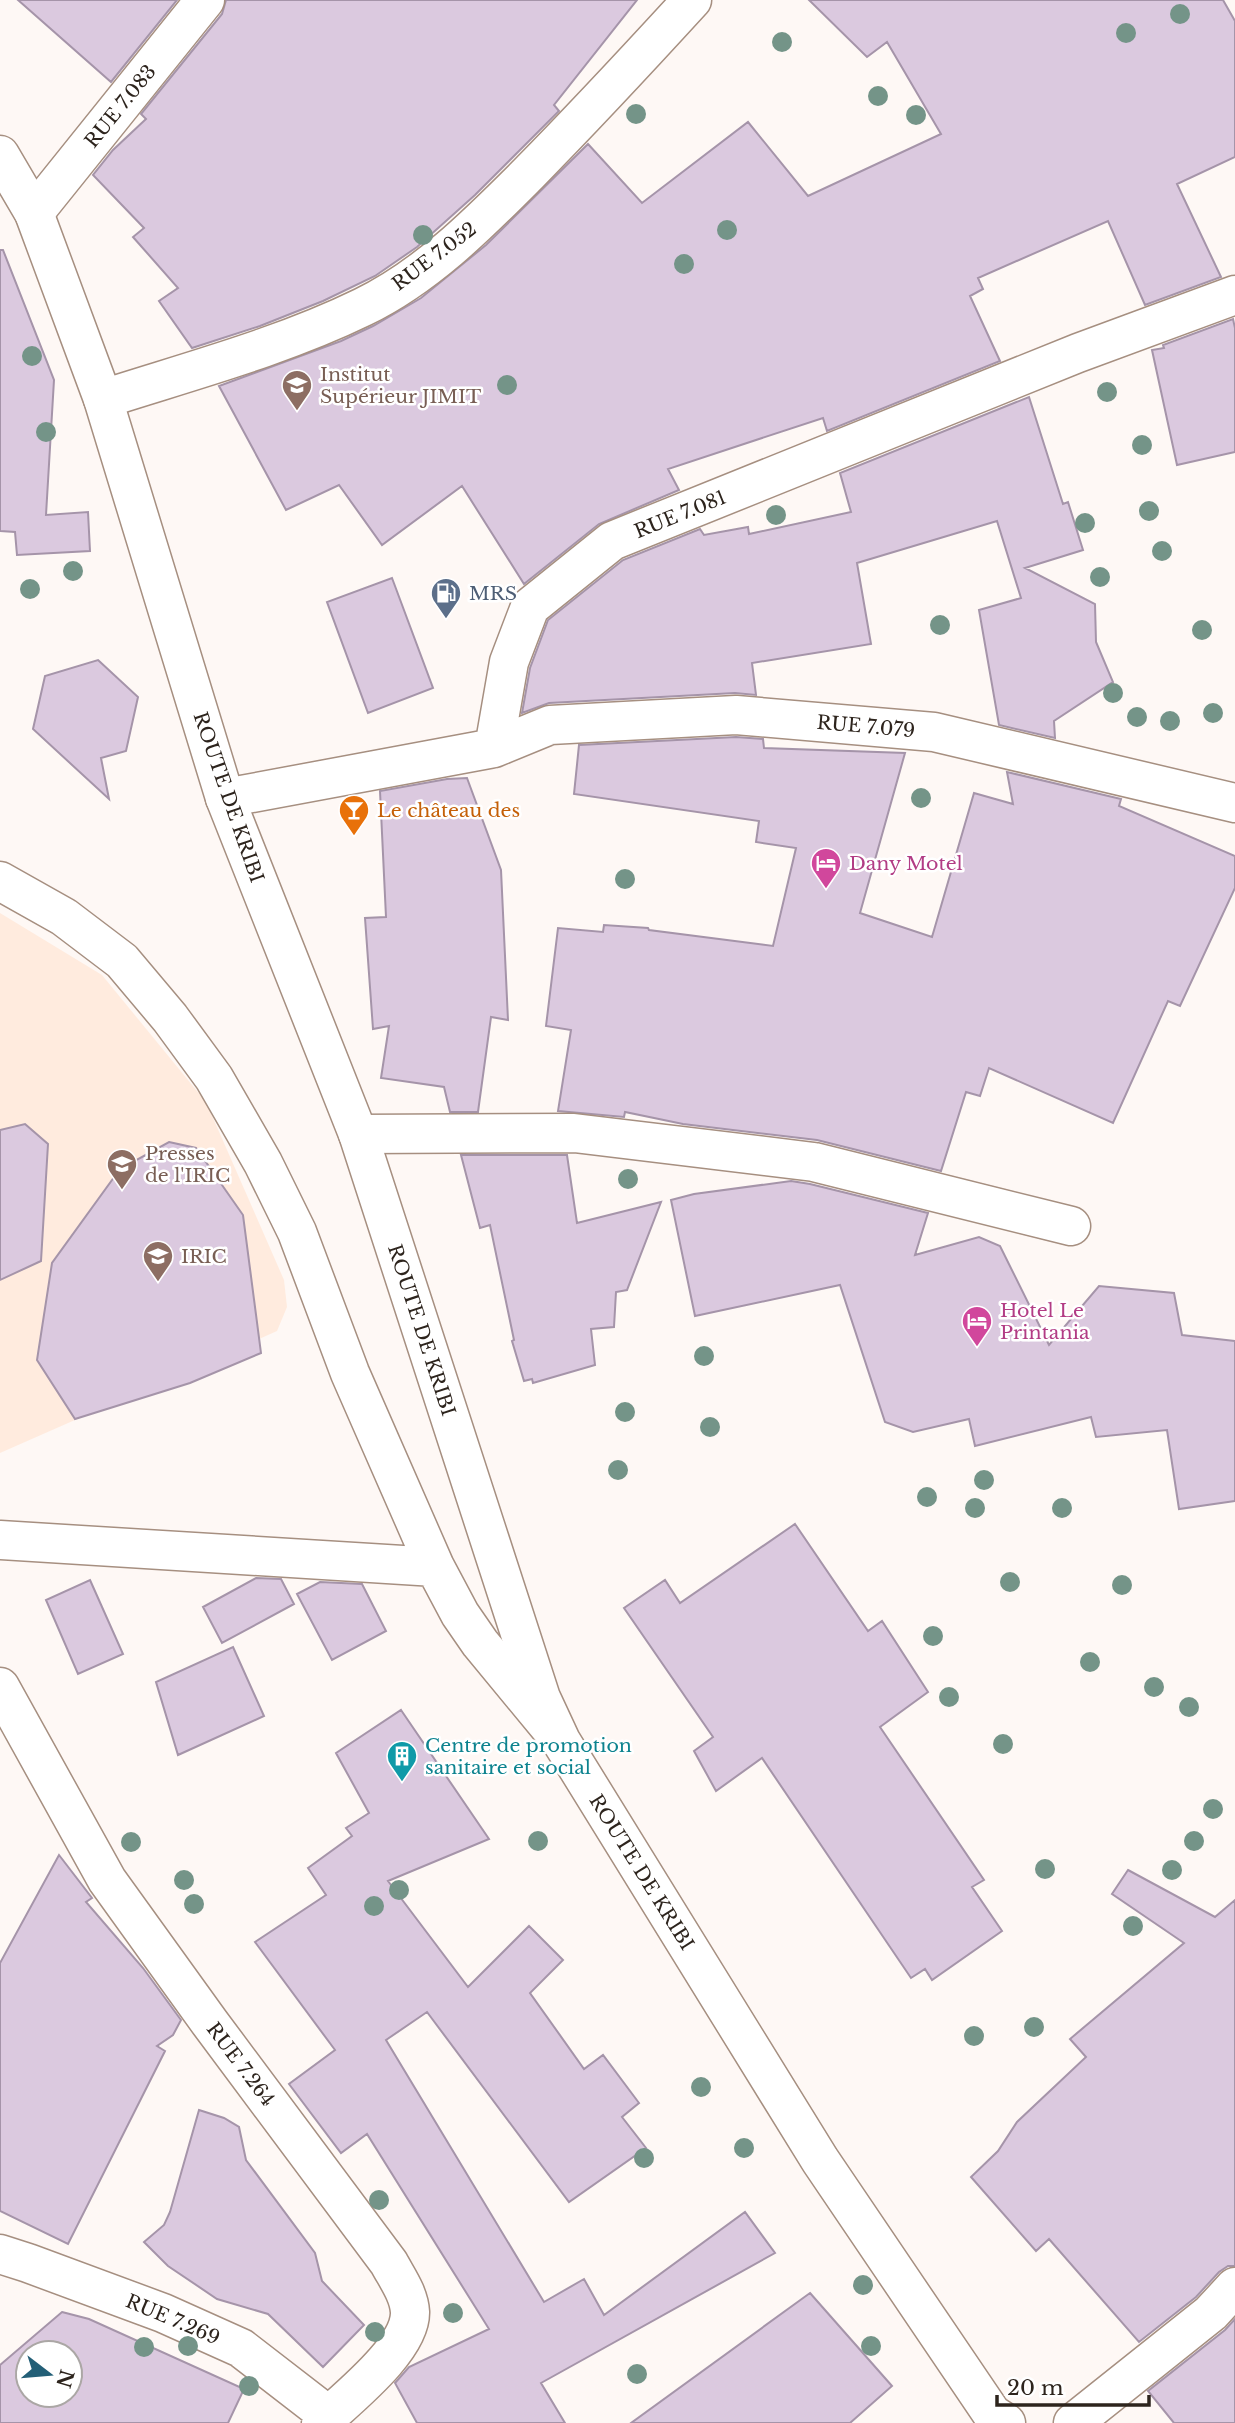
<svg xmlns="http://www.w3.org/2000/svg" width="1235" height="2423" font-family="'Libre Baskerville',serif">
  <rect width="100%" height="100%" fill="#fef8f5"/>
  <path fill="#ffebde" d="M0 913 102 975 206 1102 284 1280 287 1307 277 1331 0 1453Z"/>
  <path fill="#dbc9df" stroke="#a594a9" stroke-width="2" fill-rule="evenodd" d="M18 0H177L111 82Z
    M226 0H637L554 105 559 111 475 195 417 247 375 276 323 301 260 326 192 348 159 301 178 288 133 237 144 228 93 175 113 150 146 119 141 114 222 14Z
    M809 0H1223L1235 21V157L1177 184 1221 277 1145 305 1108 221 978 278 983 289 970 296 1000 361 827 431 823 418 668 469 679 490 599 524 524 584 462 486 382 545 339 485 286 510 219 386 341 341 373 326 421 298 486 245 588 144 642 203 748 122 808 196 941 134 887 42 867 57Z
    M0 250H3L54 380 46 515 88 512 90 551 17 555 15 532 0 531Z
    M1233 319 1235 328V452L1177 465 1152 350 1164 348 1163 345Z
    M1029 397 1063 504 1068 502 1083 550 1025 568 1095 604 1096 642 1113 682 1054 721 1055 738 999 725 979 610 1021 598 997 521 857 563 871 644 752 663 756 695 735 693 549 703 522 713 530 668 548 620 623 560 700 529 704 535 748 527 749 534 851 512 840 473Z
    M392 578 433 688 368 713 327 602Z
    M98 660 138 697 126 751 101 758 109 799 33 729 45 676Z
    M736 737 763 739 764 748 905 753 860 913 932 937 974 793 1013 804 1007 772 1121 799 1119 806 1235 856V888L1180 1006 1168 1001 1113 1123 989 1068 980 1096 966 1092 941 1171 817 1140 683 1124 625 1112 624 1117 558 1111 571 1030 546 1026 558 928 603 932 604 925 648 928 649 930 773 946 796 848 756 842 759 821 574 794 579 745Z
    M467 778 501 870 508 1020 491 1017 478 1112H450L444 1087 381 1078 389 1026 373 1029 365 918 386 917 380 791 447 779Z
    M25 1124 48 1144 41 1261 0 1280V1130Z
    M169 1142 196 1148 243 1215 261 1353 190 1383 75 1419 37 1360 52 1263 120 1169Z
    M461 1155H567L577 1223 661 1202 627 1290 616 1292 614 1327 591 1329 595 1365 533 1383 532 1379 524 1381 512 1341 514 1340 490 1225 480 1228Z
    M791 1181 810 1184 928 1213 915 1255 979 1237 1000 1246 1049 1345 1099 1286 1174 1293 1182 1335 1235 1341V1501L1179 1509 1167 1430 1096 1437 1091 1417 975 1446 969 1419 913 1432 885 1422 840 1285 695 1316 671 1200 694 1194Z
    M795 1524 868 1631 882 1621 928 1692 880 1727 984 1880 972 1887 1002 1931 932 1980 925 1969 911 1978 762 1758 716 1791 694 1751 713 1737 624 1608 665 1580 680 1603Z
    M256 1578 281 1579 294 1604 222 1643 203 1607Z
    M90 1580 123 1654 78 1674 46 1600Z
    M320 1582 362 1584 386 1631 332 1660 297 1594Z
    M233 1647 264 1716 178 1755 156 1682Z
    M401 1710 489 1839 388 1881 468 1987 529 1926 563 1960 530 1993 584 2069 603 2055 639 2103 622 2117 646 2148 569 2202 427 2012 386 2040 544 2302 584 2279 604 2315 745 2212 775 2253 541 2383 565 2423H417L395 2383 409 2367 489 2329 367 2134 341 2153 289 2084 335 2050 255 1942 326 1895 308 1868 352 1836 346 1828 369 1813 336 1753Z
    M59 1855 92 1898 86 1902 143 1968 181 2020 173 2035 157 2046 165 2051 68 2244 0 2211V1963Z
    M1128 1870 1215 1917 1235 1900V2266H1228L1219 2272 1196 2297 1139 2342 1049 2239 1036 2251 971 2177 998 2151 1017 2122 1086 2057 1070 2039 1184 1943 1112 1894Z
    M199 2110 224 2118 239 2127 246 2160 315 2253 322 2281 364 2325 323 2367 268 2314 217 2299 168 2266 144 2242 164 2225 170 2212Z
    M810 2293 892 2386 850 2423H631Z
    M62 2312 89 2319 244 2389 228 2423H0V2365ZM28 2353H70V2395H28Z
    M1235 2319V2423H1174L1148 2391 1225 2330Z"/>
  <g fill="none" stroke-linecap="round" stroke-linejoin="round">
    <g stroke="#a68f80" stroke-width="41">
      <path id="minor" d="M34 213 205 0
        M103 399C190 371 281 347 363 307 427 276 479 223 528 174 584 117 638 59 692 0
        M494 748 550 725 736 715 934 732 1235 803
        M225 798 494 748 509 662 530 607 612 541 1078 353 1235 295
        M0 881 64 917 122 961 170 1018 214 1078 263 1163 297 1232 350 1373 435 1567 460 1614 480 1643 551 1729
        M358 1134 574 1133 814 1162 1071 1226
        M0 1540 435 1567
        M0 1687 107 1880 210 2023 389 2263C397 2278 409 2294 410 2312 411 2349 346 2399 321 2423
        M0 2254 28 2263 163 2313 241 2348 329 2416
        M1073 2423 1211 2313 1235 2287"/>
    </g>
    <g stroke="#a68f80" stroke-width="41">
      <path id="major" d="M0 155 34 213 103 399 225 798 358 1134 541 1698 561 1741 820 2160 992 2414 1006 2423"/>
    </g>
    <use href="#minor" stroke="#fff" stroke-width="38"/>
    <use href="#major" stroke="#fff" stroke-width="38"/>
  </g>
  <g fill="#749488">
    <circle cx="1180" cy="14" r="10"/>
    <circle cx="1126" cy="33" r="10"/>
    <circle cx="782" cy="42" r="10"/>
    <circle cx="878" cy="96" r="10"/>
    <circle cx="636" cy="114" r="10"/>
    <circle cx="916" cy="115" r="10"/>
    <circle cx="727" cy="230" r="10"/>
    <circle cx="423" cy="235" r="10"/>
    <circle cx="684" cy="264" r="10"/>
    <circle cx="32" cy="356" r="10"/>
    <circle cx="507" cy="385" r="10"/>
    <circle cx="1107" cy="392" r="10"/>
    <circle cx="46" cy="432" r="10"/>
    <circle cx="1142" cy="445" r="10"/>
    <circle cx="1149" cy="511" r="10"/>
    <circle cx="776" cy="515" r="10"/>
    <circle cx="1085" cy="523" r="10"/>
    <circle cx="1162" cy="551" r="10"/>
    <circle cx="73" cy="571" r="10"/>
    <circle cx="1100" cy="577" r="10"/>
    <circle cx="30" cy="589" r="10"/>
    <circle cx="940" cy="625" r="10"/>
    <circle cx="1202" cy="630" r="10"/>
    <circle cx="1113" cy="693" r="10"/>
    <circle cx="1213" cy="713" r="10"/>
    <circle cx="1137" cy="717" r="10"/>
    <circle cx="1170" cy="721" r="10"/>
    <circle cx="921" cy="798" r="10"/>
    <circle cx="625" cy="879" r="10"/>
    <circle cx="628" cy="1179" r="10"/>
    <circle cx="704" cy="1356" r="10"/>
    <circle cx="625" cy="1412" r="10"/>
    <circle cx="710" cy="1427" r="10"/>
    <circle cx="618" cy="1470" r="10"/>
    <circle cx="984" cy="1480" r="10"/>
    <circle cx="927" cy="1497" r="10"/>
    <circle cx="975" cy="1508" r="10"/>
    <circle cx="1062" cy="1508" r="10"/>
    <circle cx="1010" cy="1582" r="10"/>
    <circle cx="1122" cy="1585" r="10"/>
    <circle cx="933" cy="1636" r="10"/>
    <circle cx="1090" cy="1662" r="10"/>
    <circle cx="1154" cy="1687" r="10"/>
    <circle cx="949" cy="1697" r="10"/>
    <circle cx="1189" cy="1707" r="10"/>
    <circle cx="1003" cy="1744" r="10"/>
    <circle cx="1213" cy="1809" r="10"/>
    <circle cx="538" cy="1841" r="10"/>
    <circle cx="1194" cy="1841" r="10"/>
    <circle cx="131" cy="1842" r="10"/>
    <circle cx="1045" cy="1869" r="10"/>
    <circle cx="1172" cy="1870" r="10"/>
    <circle cx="184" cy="1880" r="10"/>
    <circle cx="399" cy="1890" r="10"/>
    <circle cx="194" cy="1904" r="10"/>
    <circle cx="374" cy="1906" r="10"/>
    <circle cx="1133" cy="1926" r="10"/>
    <circle cx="1034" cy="2027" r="10"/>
    <circle cx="974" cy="2036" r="10"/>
    <circle cx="701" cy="2087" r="10"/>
    <circle cx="744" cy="2148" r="10"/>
    <circle cx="644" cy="2158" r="10"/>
    <circle cx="379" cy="2200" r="10"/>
    <circle cx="863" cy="2285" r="10"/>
    <circle cx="453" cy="2313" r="10"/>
    <circle cx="375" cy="2332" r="10"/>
    <circle cx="188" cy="2346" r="10"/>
    <circle cx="871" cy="2346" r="10"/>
    <circle cx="144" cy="2347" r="10"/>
    <circle cx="637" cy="2374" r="10"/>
    <circle cx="249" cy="2386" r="10"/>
  </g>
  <defs>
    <g id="school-pin" transform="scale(1.575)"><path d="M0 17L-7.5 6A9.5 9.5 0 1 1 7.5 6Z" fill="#8d6e63" stroke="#fff"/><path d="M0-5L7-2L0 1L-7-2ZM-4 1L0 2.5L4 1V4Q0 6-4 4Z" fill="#fff"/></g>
    <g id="fuel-pin" transform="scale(1.575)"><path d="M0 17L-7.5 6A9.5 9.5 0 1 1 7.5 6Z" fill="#5c6f8a" stroke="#fff"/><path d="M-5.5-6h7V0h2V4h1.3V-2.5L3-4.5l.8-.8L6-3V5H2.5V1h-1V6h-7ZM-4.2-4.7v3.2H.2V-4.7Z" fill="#fff"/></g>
    <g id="bar-pin" transform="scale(1.575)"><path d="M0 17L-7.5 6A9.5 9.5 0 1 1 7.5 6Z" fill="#e8710a" stroke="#fff"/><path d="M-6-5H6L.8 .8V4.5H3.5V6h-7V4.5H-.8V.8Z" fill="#fff"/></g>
    <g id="hotel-pin" transform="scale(1.575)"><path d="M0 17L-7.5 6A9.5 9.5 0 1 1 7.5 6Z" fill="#d1479c" stroke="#fff"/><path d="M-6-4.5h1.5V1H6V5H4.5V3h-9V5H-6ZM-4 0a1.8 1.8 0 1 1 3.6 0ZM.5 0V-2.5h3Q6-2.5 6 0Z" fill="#fff"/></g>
    <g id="university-pin" transform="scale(1.575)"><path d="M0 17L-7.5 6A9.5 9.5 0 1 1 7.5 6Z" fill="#8d6e63" stroke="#fff"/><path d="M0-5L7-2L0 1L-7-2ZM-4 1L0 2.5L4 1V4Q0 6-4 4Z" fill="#fff"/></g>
    <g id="building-pin" transform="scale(1.575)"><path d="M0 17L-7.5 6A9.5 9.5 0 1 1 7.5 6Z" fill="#0f9aa8" stroke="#fff"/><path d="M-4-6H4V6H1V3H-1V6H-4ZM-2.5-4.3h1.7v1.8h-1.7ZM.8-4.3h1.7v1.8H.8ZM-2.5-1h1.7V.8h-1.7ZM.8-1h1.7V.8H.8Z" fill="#fff"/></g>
  </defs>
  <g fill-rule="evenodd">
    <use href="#school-pin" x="297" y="385"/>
    <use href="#fuel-pin" x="446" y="593"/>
    <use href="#bar-pin" x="354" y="810"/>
    <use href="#hotel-pin" x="826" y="863"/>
    <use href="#university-pin" x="122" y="1164"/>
    <use href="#school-pin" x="158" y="1256"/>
    <use href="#hotel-pin" x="977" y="1321"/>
    <use href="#building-pin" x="402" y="1756"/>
  </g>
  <g text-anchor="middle" stroke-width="5" stroke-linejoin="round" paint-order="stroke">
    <g font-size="19" fill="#2d241d" stroke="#fff">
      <text transform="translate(120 106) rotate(-51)" y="7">RUE 7.083</text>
      <text transform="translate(434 256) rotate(-37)" y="7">RUE 7.052</text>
      <text transform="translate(680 514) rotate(-22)" y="7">RUE 7.081</text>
      <text transform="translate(866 726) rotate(5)" y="7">RUE 7.079</text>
      <text transform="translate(229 797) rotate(71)" y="7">ROUTE DE KRIBI</text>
      <text transform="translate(422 1330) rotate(72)" y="7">ROUTE DE KRIBI</text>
      <text transform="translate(642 1872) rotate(58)" y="7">ROUTE DE KRIBI</text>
      <text transform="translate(241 2064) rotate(53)" y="7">RUE 7.264</text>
      <text transform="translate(173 2319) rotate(23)" y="7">RUE 7.269</text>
    </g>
    <g font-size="19" fill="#785e54" stroke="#fff" text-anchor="start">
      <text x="320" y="381">Institut<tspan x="320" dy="22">Supérieur JIMIT</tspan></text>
      <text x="145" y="1160">Presses<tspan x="145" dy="22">de l'IRIC</tspan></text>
      <text x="181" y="1263">IRIC</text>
    </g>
    <g font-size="19" fill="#4e5e75" stroke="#fff" text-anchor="start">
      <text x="469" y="600">MRS</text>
    </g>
    <g font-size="19" fill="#c56008" stroke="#fff" text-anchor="start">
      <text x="377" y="817">Le château des</text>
    </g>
    <g font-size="19" fill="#b23c85" stroke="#fff" text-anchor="start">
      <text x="849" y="870">Dany Motel</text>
      <text x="1000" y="1317">Hotel Le<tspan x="1000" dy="22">Printania</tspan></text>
    </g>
    <g font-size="19" fill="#0d838f" stroke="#fff" text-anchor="start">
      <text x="425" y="1752">Centre de promotion<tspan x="425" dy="22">sanitaire et social</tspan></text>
    </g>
  </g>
  <g transform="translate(49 2374) rotate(106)"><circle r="33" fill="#ffffff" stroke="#aba7a5" stroke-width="2"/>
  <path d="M0-5L12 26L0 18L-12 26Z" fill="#235f77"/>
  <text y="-10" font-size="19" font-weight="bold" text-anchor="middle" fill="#2d241d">N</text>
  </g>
  <path d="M997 2395v10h152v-10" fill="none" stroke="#2d241d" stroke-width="3.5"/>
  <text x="1007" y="2395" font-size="21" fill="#2d241d" stroke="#ffffff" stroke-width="5" paint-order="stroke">20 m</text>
</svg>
